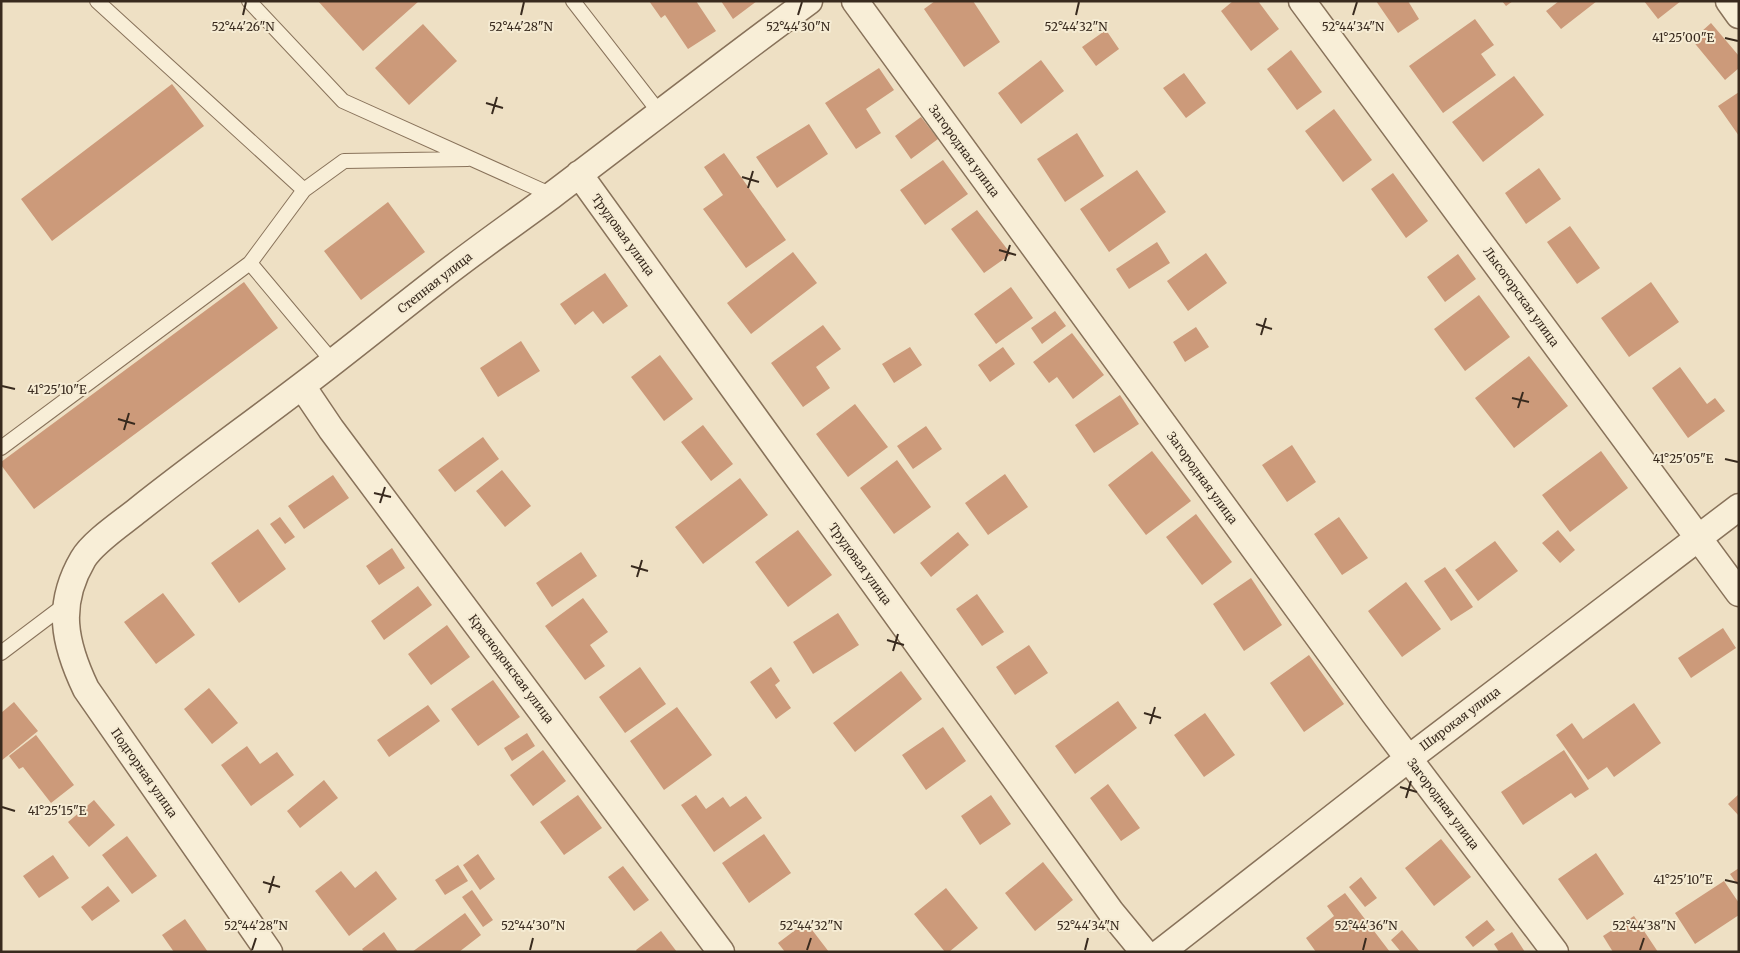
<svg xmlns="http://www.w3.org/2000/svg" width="1740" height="953" font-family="Merriweather,serif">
  <rect width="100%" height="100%" fill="#eee0c4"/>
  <path fill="#cc9a7a" d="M318 1H419L363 51Z
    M649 1H696L716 31 688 49 665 15 661 18Z
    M721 1H757L733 19Z
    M935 1H973L1000 42 964 67 924 9Z
    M1233 1H1258L1279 29 1251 51 1221 11Z
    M1376 1H1408L1419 19 1398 33Z
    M1502 1H1513L1506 6Z
    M1559 1H1597L1561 29 1546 11Z
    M1644 1H1681L1658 19Z
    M1475 19 1494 45 1481 54 1496 75 1443 113 1409 66Z
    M1711 23 1739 56V68L1725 80 1692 40Z
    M423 24 457 61 409 105 375 68Z
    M1106 30 1119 49 1096 66 1082 47Z
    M1291 50 1322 92 1297 110 1267 69Z
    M1041 60 1064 91 1021 124 998 93Z
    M879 68 894 90 866 109 881 133 856 149 825 103Z
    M1184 73 1206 103 1186 118 1163 88Z
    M1514 76 1544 115 1483 162 1452 122Z
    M172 84 204 126 52 241 21 199Z
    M1739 92V136L1718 106Z
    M1334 109 1372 160 1343 182 1305 131Z
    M921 117 938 139 911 159 895 136Z
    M809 124 828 154 777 188 756 157Z
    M1077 133 1104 176 1065 202 1037 159Z
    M724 153 786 240 746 268 703 209 723 195 704 167Z
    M943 160 968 194 925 225 900 190Z
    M1539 168 1561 199 1526 224 1505 193Z
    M1137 170 1166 212 1109 252 1080 209Z
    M1393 173 1428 221 1406 238 1371 189Z
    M388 202 425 252 361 300 324 251Z
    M977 210 1011 254 984 273 951 229Z
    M1570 226 1600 268 1577 284 1547 242Z
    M1157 242 1170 263 1129 289 1116 269Z
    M793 252 817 283 751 334 727 303Z
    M1206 253 1227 283 1188 311 1167 281Z
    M1458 254 1476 279 1445 302 1427 277Z
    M605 273 628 306 603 324 593 311 575 325 560 304Z
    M244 282 278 328 34 509 1 465V462Z
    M1651 282 1679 322 1629 357 1601 318Z
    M1011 287 1033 318 996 344 974 314Z
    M1479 295 1510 337 1465 371 1434 329Z
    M1055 311 1066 326 1042 344 1031 328Z
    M823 325 841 349 816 367 830 388 803 407 771 363Z
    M1196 327 1209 347 1185 362 1173 342Z
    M1072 333 1104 375 1073 399 1057 377 1049 383 1033 362Z
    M521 341 540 371 498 397 480 368Z
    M910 347 922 365 894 383 882 364Z
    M1003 347 1015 364 990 382 978 365Z
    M660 355 693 399 664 421 631 377Z
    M1529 356 1568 406 1514 448 1475 398Z
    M1680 367 1707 404 1715 398 1725 411 1688 438 1652 388Z
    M1120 395 1139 424 1094 453 1075 425Z
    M855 404 888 447 848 477 816 434Z
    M703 425 733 464 711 481 681 442Z
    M926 426 942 449 913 469 897 446Z
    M483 437 499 459 455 492 438 470Z
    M1292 445 1316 482 1287 502 1262 465Z
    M1152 451 1191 501 1146 535 1108 485Z
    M1601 451 1628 488 1570 532 1542 495Z
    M897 460 931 507 894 534 860 488Z
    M502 470 531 506 505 527 476 491Z
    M1005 474 1028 507 988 535 965 503Z
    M333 475 349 498 304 529 288 506Z
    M740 478 768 515 703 564 675 527Z
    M1196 514 1232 562 1202 585 1166 537Z
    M280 517 295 537 285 544 270 524Z
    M1339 517 1368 558 1342 575 1314 534Z
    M258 529 286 569 239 603 211 563Z
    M798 530 832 575 788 607 755 562Z
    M1558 530 1575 550 1560 563 1542 543Z
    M958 532 969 545 931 577 920 563Z
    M1495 541 1518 571 1478 601 1455 570Z
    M392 548 405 568 379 585 366 566Z
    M581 552 597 576 552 607 536 583Z
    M1445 567 1473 607 1451 621 1424 581Z
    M1251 578 1282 625 1244 651 1213 604Z
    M1406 582 1441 629 1402 657 1368 611Z
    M418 586 432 605 384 640 371 621Z
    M163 593 195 635 156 664 124 622Z
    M977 594 1004 632 982 646 956 609Z
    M583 598 608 632 590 645 605 666 585 680 545 626Z
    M838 613 859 645 813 674 793 642Z
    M447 625 470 657 431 685 408 654Z
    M1723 628 1736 648 1691 678 1678 658Z
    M1029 645 1048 673 1015 695 996 667Z
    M1309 655 1344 704 1304 732 1270 683Z
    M640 667 666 704 625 733 599 697Z
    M771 667 780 681 775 685 791 708 776 719 750 682Z
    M901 671 922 699 855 752 833 723Z
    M493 680 520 717 478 746 451 709Z
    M209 688 238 723 212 744 184 709Z
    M1118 701 1137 728 1075 774 1055 746Z
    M14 702 38 731 1 761V713Z
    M1634 703 1661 743 1614 777 1607 767 1588 780 1556 735 1572 723 1583 739Z
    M428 705 440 721 389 757 377 740Z
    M677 707 712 755 664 790 630 741Z
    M1205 713 1235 755 1204 777 1174 735Z
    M943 727 966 761 926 790 902 755Z
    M527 733 535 746 512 761 504 748Z
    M36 735 74 785 51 803 23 767 19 769 9 756Z
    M247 746 260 764 277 752 294 775 251 806 221 765Z
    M543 750 566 781 533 806 510 775Z
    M1564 750 1589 789 1575 798 1571 793 1523 825 1501 792Z
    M324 780 338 798 300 828 287 811Z
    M1108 784 1140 828 1121 841 1090 798Z
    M1739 794V816L1728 804Z
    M578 795 602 828 564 855 540 822Z
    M696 795 706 809 723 797 730 807 746 796 762 818 714 852 681 805Z
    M991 795 1011 824 980 845 961 816Z
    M94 800 115 825 89 847 68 822Z
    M764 834 791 873 749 903 722 863Z
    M127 836 157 876 132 894 102 855Z
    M1441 839 1471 877 1434 906 1405 868Z
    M1596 853 1624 894 1587 920 1558 879Z
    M478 854 495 879 480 890 463 865Z
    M53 855 69 878 39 898 23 876Z
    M1043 862 1073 900 1035 931 1005 893Z
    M458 865 468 881 445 895 435 880Z
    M623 866 649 900 634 911 608 877Z
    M1739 868V887L1730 874Z
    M341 871 355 888 376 871 397 899 349 936 315 891Z
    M1361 877 1377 898 1365 907 1349 887Z
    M1724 881 1739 903V915L1695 944 1675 913Z
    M108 886 120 901 92 921 81 907Z
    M946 888 978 928 949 952H945L914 914Z
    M472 890 493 920 483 927 462 897Z
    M1345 893 1390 952H1316L1306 938 1334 916 1327 906Z
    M465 913 481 935 459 952H412Z
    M1634 916 1658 952H1613L1603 936Z
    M185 919 208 952H174L162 935Z
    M1487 920 1495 930 1473 947 1465 937Z
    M806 922 829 952H785L778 943Z
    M1402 930 1420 952H1401L1391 940Z
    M661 931 677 952H637L636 950Z
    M384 932 398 952H364L362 949Z
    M1512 932 1525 952H1499L1494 944Z"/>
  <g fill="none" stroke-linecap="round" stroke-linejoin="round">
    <g stroke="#88725a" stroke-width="16">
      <path id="lane" d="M97 1 304 190
        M249 1 343 101 552 195
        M573 1 659 112
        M250 263 304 190 344 161 468 159
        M1 448 250 263 333 362
        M1 653 66 604"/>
    </g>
    <g stroke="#88725a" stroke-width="29">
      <path id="street" d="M855 1 1374 713 1555 952
        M1302 1 1739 593
        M1729 1 1739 15
        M579 174 1111 912 1144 952
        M302 386 331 429 721 952
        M269 952 86 689C64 643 56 605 83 559 93 542 122 523 138 510 192 467 248 427 303 385 348 351 392 315 436 281 474 251 513 224 551 196 637 131 722 65 809 1
        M1161 952 1408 759 1739 507"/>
    </g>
    <use href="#lane" stroke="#f8eed7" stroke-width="14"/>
    <use href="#street" stroke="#f8eed7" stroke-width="26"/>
  </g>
  <path fill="none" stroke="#382a1e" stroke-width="2" d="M243 15 246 2M521 15 524 2M798 15 802 2M1076 15 1079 2M1353 15 1357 2M1725 38 1738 41M486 103 503 108M492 114 497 97M742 177 759 182M748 188 753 171M999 250 1016 255M1005 261 1010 245M1256 324 1272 329M1261 335 1266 318M2 386 15 389M1512 398 1529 402M1518 408 1523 392M118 419 135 424M124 430 129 413M1725 459 1738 462M374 493 391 497M380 503 385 487M631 566 648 571M637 577 642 560M887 640 904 645M893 651 898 634M1144 713 1161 718M1150 724 1155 707M1400 787 1417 792M1406 798 1411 781M2 807 15 811M1725 880 1738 883M263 882 280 887M269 893 274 876M252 950 256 938M530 950 533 938M807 950 811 938M1085 950 1088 938M1363 950 1366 938M1640 950 1644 938"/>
  <g text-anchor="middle" stroke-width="4" stroke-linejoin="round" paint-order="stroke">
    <g font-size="12" fill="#382a1e" stroke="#f5ebd3">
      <text transform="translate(964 151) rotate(54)" y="4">Загородная улица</text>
      <text transform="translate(623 235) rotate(54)" y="4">Трудовая улица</text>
      <text transform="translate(435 283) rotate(-38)" y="4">Степная улица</text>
      <text transform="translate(1521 297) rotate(54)" y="4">Лысогорская улица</text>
      <text transform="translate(1202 478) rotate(54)" y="4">Загородная улица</text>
      <text transform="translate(860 564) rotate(54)" y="4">Трудовая улица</text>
      <text transform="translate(511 669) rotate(53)" y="4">Краснодонская улица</text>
      <text transform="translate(1460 719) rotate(-37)" y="4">Широкая улица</text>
      <text transform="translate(144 773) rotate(55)" y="4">Подгорная улица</text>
      <text transform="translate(1443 804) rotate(53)" y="4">Загородная улица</text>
    </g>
  </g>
  <g font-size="12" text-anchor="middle" fill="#382a1e" stroke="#f5ebd3" stroke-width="4" stroke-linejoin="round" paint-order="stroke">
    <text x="243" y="31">52°44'26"N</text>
    <text x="521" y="31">52°44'28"N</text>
    <text x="798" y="31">52°44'30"N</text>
    <text x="1076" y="31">52°44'32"N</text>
    <text x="1353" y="31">52°44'34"N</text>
    <text x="1683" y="42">41°25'00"E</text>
    <text x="57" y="394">41°25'10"E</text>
    <text x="1683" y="463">41°25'05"E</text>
    <text x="57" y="815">41°25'15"E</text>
    <text x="1683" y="884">41°25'10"E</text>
    <text x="256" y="930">52°44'28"N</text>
    <text x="533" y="930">52°44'30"N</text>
    <text x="811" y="930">52°44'32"N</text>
    <text x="1088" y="930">52°44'34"N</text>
    <text x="1366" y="930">52°44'36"N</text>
    <text x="1644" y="930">52°44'38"N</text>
  </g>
  <rect width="1740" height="953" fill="none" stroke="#382a1e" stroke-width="5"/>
</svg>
